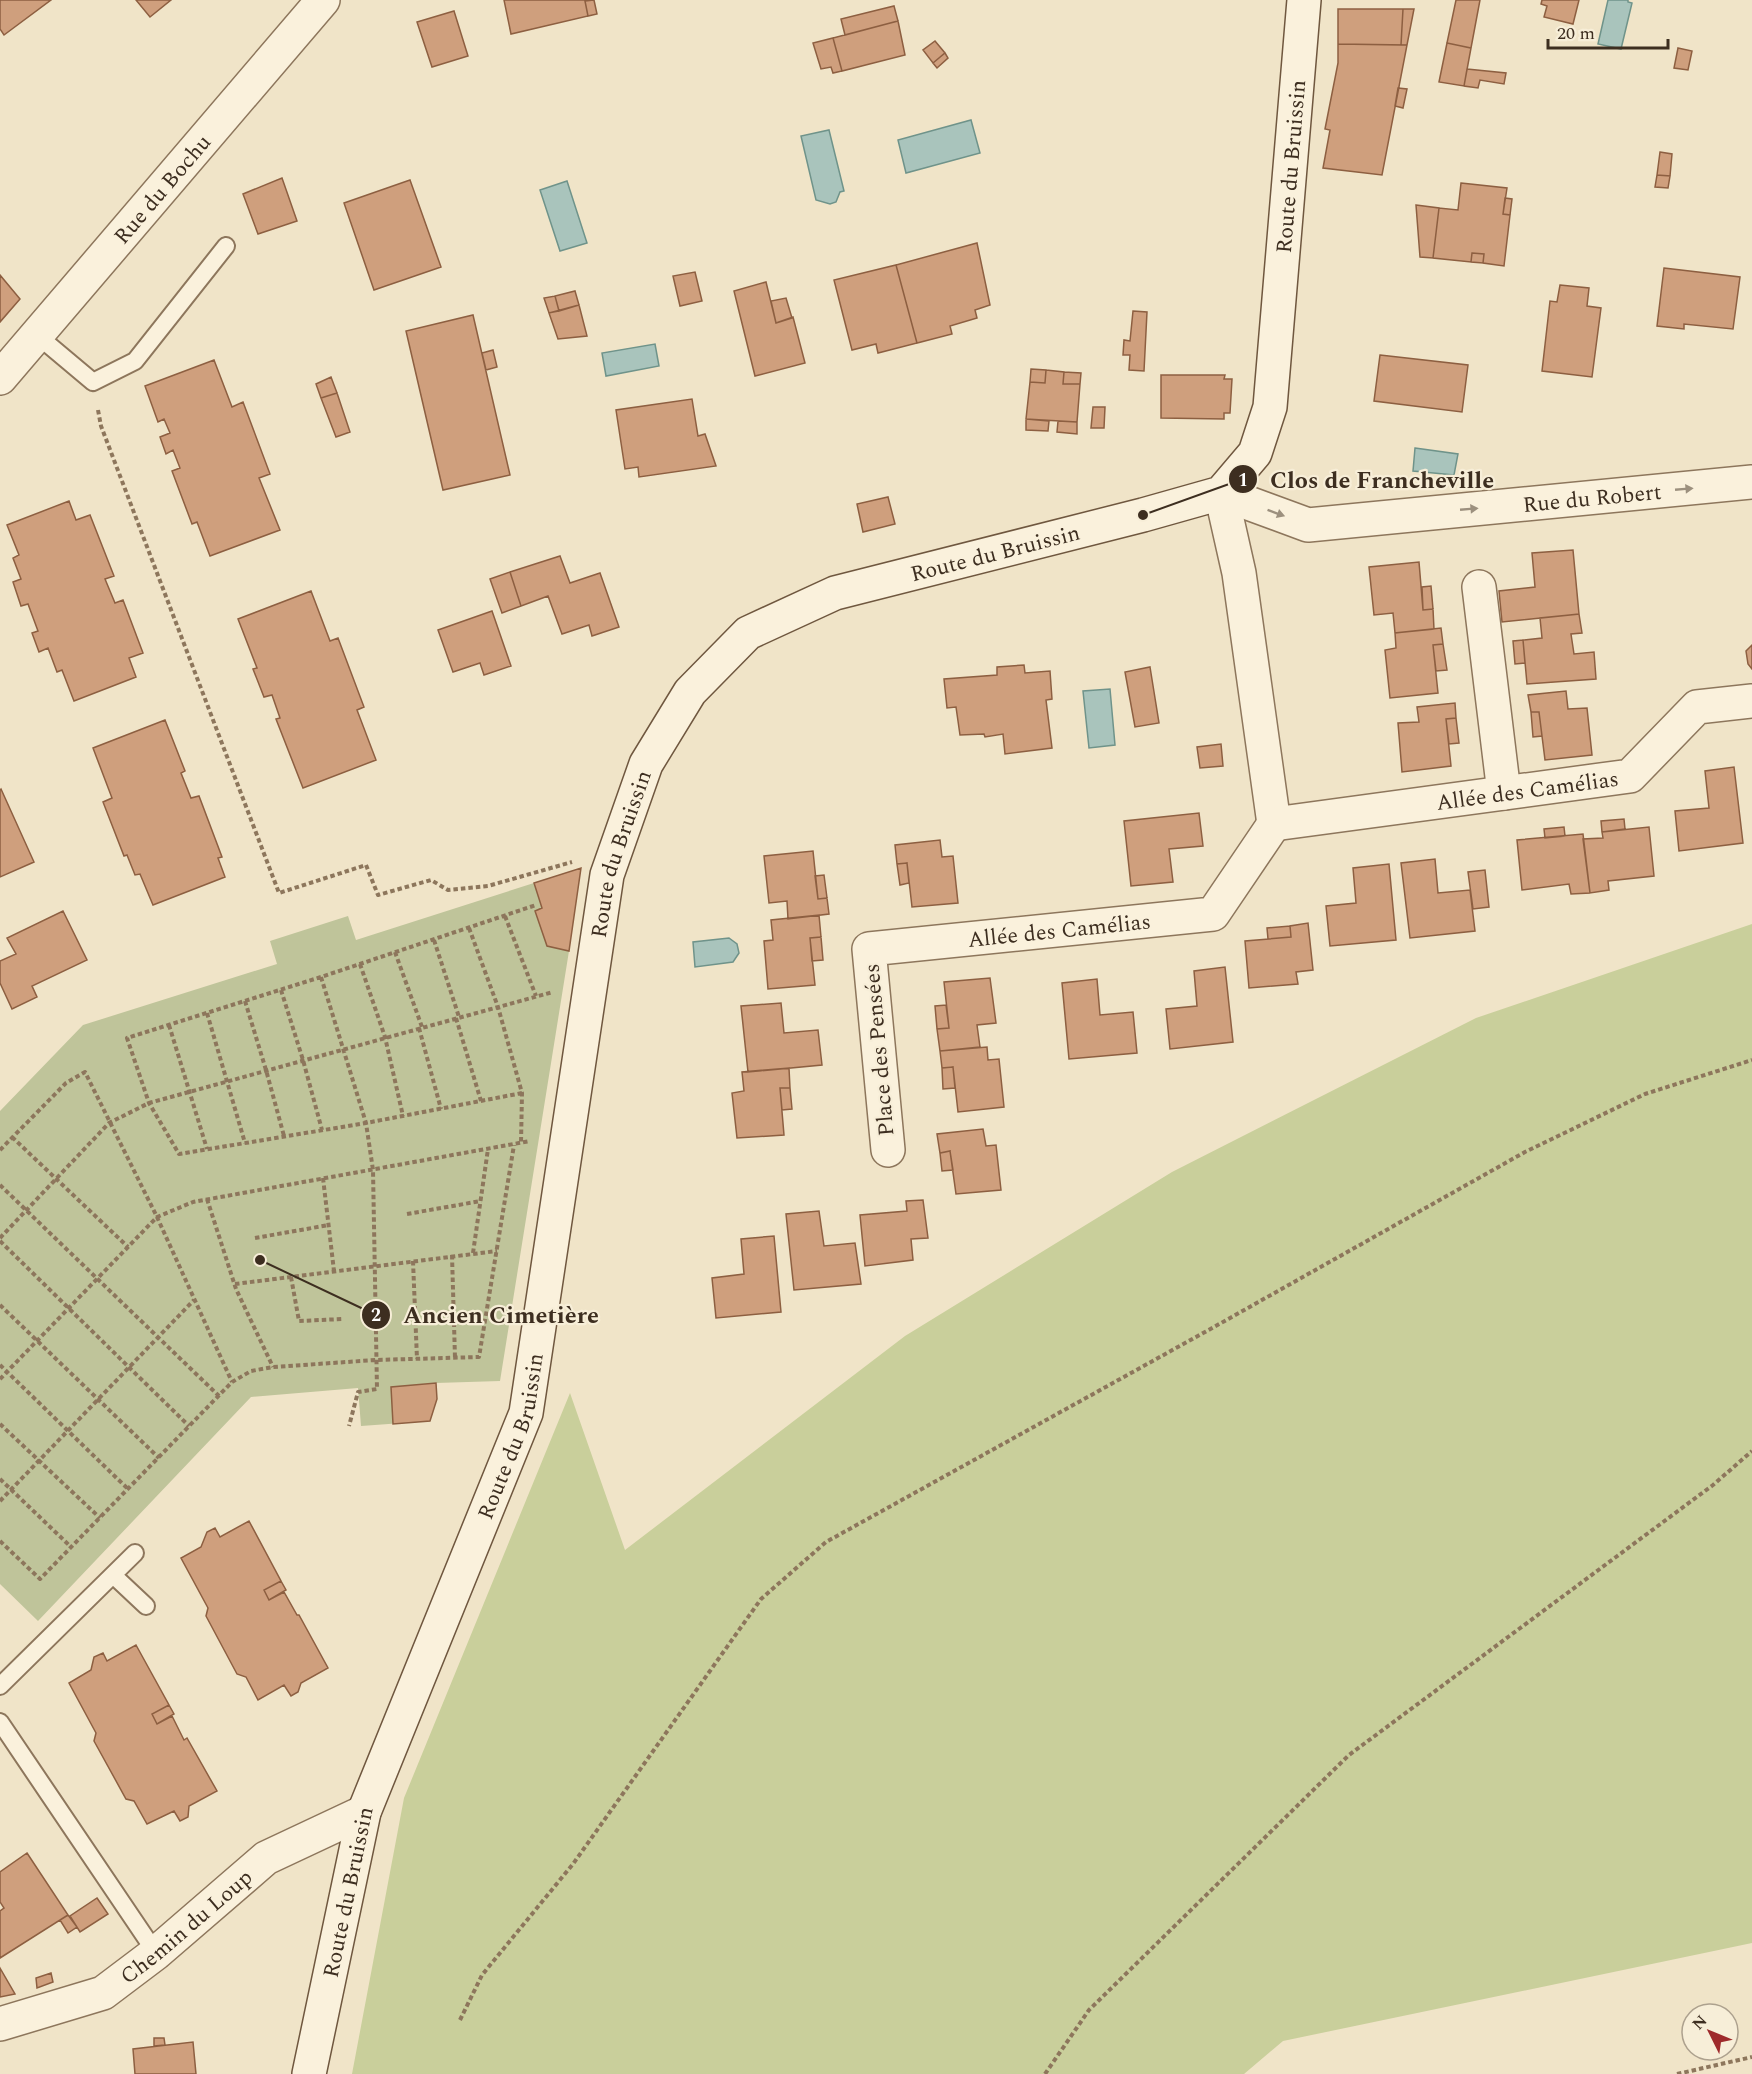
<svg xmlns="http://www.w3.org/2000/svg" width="1752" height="2074" font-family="Spectral,serif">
  <rect width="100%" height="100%" fill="#f0e4c8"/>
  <path fill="#c9cf9b" d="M1752 924V1943L1283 2041 1244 2074H352L404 1798 570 1393 625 1550 905 1336 1172 1172 1476 1018Z"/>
  <path fill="#bfc49a" d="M581 868 569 951 500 1381 436 1383 437 1399 430 1421 361 1426 358 1388 251 1397 38 1621 0 1584V1111L83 1025 277 964 270 941 348 916 356 940Z"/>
  <path fill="#a9c4bc" stroke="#6f938a" stroke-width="1.5" d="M1608 0H1628V2L1632 3 1621 49 1598 44Z
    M971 120 980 153 906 173 898 140Z
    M829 130 844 191 840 192 836 202 830 204 816 200 801 136Z
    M567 181 587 243 560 251 540 190Z
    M655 344 659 366 606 376 602 353Z
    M1415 448 1458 454 1454 475 1413 471Z
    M1110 689 1115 745 1089 748 1083 691Z
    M729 938 737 944 739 953 733 962 695 967 693 942Z"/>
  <path fill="#cf9f7d" stroke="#8d5f41" stroke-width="1.5" d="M0 0H51L4 35 0 29Z
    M136 0H171L150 17Z
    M504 0H591L585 1 588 16 511 34Z
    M594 0 597 14 588 16 585 1Z
    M1456 0H1480L1471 48 1447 43Z
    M1542 0H1579L1573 24 1544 17 1547 6 1541 4Z
    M894 6 898 21 845 35 841 19Z
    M1338 9H1403L1401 45 1338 44Z
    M1403 9H1414L1407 45H1401Z
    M454 11 468 56 432 67 417 22Z
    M898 21 905 55 842 71 833 38Z
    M833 38 842 71 833 73 831 67 821 69 813 43Z
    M935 41 945 53 933 63 923 50Z
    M1447 43 1471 48 1464 86 1439 82Z
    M1338 44 1407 45 1382 175 1323 168 1330 130 1325 129 1338 63Z
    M1678 48 1692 51 1688 70 1674 68Z
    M945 53 948 58 937 68 933 63Z
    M1467 69 1506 73 1504 84 1480 80 1478 88 1464 86Z
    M1398 88 1407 89 1403 108 1395 106Z
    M1660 152 1672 154 1670 176 1657 175Z
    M1657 175 1670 176 1668 188 1655 187Z
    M282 178 297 221 258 234 243 194Z
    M410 180 441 267 374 290 344 203Z
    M1461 183 1507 188 1503 214 1510 215 1504 266 1483 263 1484 254 1472 253 1471 262 1433 258 1439 208 1458 210Z
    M1505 198 1512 199 1510 215 1503 214Z
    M1416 205 1439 208 1433 258 1420 257Z
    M977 243 990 305 975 310 977 318 950 326 952 334 917 343 896 265Z
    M1472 253 1484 254 1483 263 1471 262Z
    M896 265 917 343 878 353 876 344 852 350 834 280Z
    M1664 268 1740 277 1733 329 1684 324V329L1657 326Z
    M695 272 702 301 680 306 673 276Z
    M0 275 20 299 0 322Z
    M766 282 776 323 793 317 805 363 755 376 734 291Z
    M1560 285 1589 288 1587 306 1601 308 1592 377 1542 371 1550 301 1557 302Z
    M575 291 579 305 559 311 555 296Z
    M555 296 559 311 549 313 544 298Z
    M786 298 792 318 776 323 771 301Z
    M579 305 587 336 558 339 549 313Z
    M1133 311 1147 312 1144 371 1129 370 1130 355H1123L1124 340 1130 341Z
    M473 315 510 475 443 490 406 331Z
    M493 350 497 367 486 370 482 353Z
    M1380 355 1468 365 1462 412 1374 401Z
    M214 360 232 407 243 402 270 474 259 478 280 530 210 556 197 522 192 524 172 471 180 468 173 450 166 454 160 437 170 433 164 419 158 422 145 386Z
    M1031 369 1046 370 1045 383 1030 382Z
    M1046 370 1064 372 1063 384H1080L1077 422 1026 419 1030 382 1045 383Z
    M1064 372 1081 373 1080 384H1063Z
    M1161 375H1225L1224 379H1232L1230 413H1224V419L1161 418Z
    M331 377 337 393 321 398 316 384Z
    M337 393 350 432 336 437 321 398Z
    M692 399 698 436 705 434 716 466 639 477 638 467 625 469 616 410Z
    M1093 407H1105L1104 428H1091Z
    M1026 419 1049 421 1048 431 1026 430Z
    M1058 421 1077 422V434L1057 432Z
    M888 497 895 524 863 532 857 504Z
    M69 501 76 520 90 515 114 576 105 579 115 603 123 600 143 653 129 658 136 677 74 701 62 670 57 672 48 648 39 652 32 633 38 631 28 604 21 606 13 582 21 579 13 558 19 555 7 525Z
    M1573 550 1579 614 1502 622 1499 591 1535 587 1532 553Z
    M560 556 570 583 600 573 619 627 592 636 589 625 562 634 548 596 521 606 510 572Z
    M1419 562 1423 610 1433 609 1434 629 1395 633 1393 613 1374 615 1369 567Z
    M510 572 521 606 502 613 490 579Z
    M1431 586 1433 609 1423 610 1422 587Z
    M311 591 330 641 338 638 364 707 357 710 376 760 303 788 276 719 280 718 272 695 264 697 253 669 257 668 238 619Z
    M492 611 511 666 484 675 480 663 453 672 438 630Z
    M1579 614 1582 633 1571 634 1574 654 1594 652 1596 679 1527 684 1523 640 1542 638 1540 618Z
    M1441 628 1443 644 1433 645 1438 693 1390 698 1385 650 1396 648 1395 633Z
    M1523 640 1525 663 1515 664 1513 641Z
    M1443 644 1447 670 1436 671 1433 645Z
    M1752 645V669L1748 664 1746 651Z
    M1024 665 1025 673 1050 671 1052 699 1046 700 1052 748 1005 754 1003 734 985 737 984 734 960 735 956 707 947 708 944 679 997 675V667Z
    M1150 667 1159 723 1135 727 1125 672Z
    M1566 691 1568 709 1587 708 1592 755 1545 760 1539 712H1531L1528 695Z
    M1455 703 1456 718 1446 719 1451 766 1402 772 1398 723 1419 722 1417 707Z
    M1531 712H1539L1542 736 1533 737Z
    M1456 718 1459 743 1449 744 1446 719Z
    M165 720 185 771 181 773 191 798 199 796 222 857 218 858 225 877 153 905 140 874 135 875 127 855 124 856 103 802 112 798 93 748Z
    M1221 744 1223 766 1200 768 1197 747Z
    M1734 767 1743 843 1679 851 1675 811 1709 808 1705 771Z
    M1 789 34 862 0 877V790Z
    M1199 813 1203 846 1169 849 1173 882 1131 886 1124 821Z
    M1624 819 1625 829 1602 832 1601 821Z
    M1564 827 1565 836 1545 838 1544 829Z
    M1649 827 1654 876 1608 881 1609 890 1590 893 1583 839 1603 838 1602 832Z
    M1583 834 1590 893 1571 894 1569 884 1522 890 1517 840Z
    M940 840 942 857 953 856 958 903 912 907 907 863 897 864 895 845Z
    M813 851 818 899 827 898 829 914 788 919 787 901 769 903 764 856Z
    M1435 859 1438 893 1470 890 1475 931 1410 938 1401 863Z
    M907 863 909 883 900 885 897 864Z
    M1389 864 1396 940 1330 946 1326 906 1356 903 1353 868Z
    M581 868 569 951 547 946 535 911 542 908 534 883Z
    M1485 870 1489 907 1473 909 1468 872Z
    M824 875 827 898 818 899 815 876Z
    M63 911 87 960 32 986 37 997 12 1009 0 983V961L16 954 7 938Z
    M819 915 821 937 810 938 815 985 768 989 764 941 773 940 771 920Z
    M1308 923 1313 970 1296 972 1298 984 1249 988 1245 941 1291 937 1290 926Z
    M1290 926 1291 937 1268 939 1267 928Z
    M821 937 823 960 812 961 810 938Z
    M1225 967 1233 1042 1170 1049 1166 1009 1197 1006 1194 971Z
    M990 978 996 1023 977 1025 980 1047 940 1051 937 1029 949 1028 944 982Z
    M1097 979 1100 1015 1133 1012 1137 1053 1069 1059 1062 983Z
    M781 1003 784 1033 818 1030 822 1065 748 1072 741 1006Z
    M946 1005 949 1028 937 1029 935 1006Z
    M987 1047 988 1060 999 1059 1004 1107 958 1112 953 1067 942 1068 940 1051Z
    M953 1067 955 1088 943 1089 942 1068Z
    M789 1068 790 1088H780L784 1135 737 1138 732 1093 744 1091 742 1072Z
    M780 1088H790L792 1109 782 1110Z
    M983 1129 986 1146 996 1145 1001 1190 956 1194 950 1151 940 1153 937 1134Z
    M950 1151 953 1170 942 1171 940 1153Z
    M923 1200 928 1238 911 1239 913 1260 865 1266 860 1215 907 1211 906 1201Z
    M819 1211 824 1246 855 1243 861 1284 794 1290 786 1214Z
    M774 1236 781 1312 716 1318 712 1278 744 1274 741 1239Z
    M436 1383 437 1399 430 1421 393 1424 391 1387Z
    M249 1521 281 1581 264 1590 269 1600 284 1592 297 1615H299L328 1668 301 1683 298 1692 291 1696 284 1685 258 1700 246 1677 237 1674 206 1616 208 1608 181 1558 201 1547 207 1532 215 1528 220 1537Z
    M281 1581 286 1590 269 1600 264 1590Z
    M136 1645 169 1705 152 1714 157 1724 172 1716 184 1740 187 1738 217 1791 189 1806 188 1817 180 1821 174 1811 147 1824 134 1801 126 1799 94 1741 96 1733 69 1683 91 1670 94 1657 103 1653 107 1661Z
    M169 1705 174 1714 157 1724 152 1714Z
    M27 1853 68 1915 0 1958V1911L4 1908 0 1902V1872Z
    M97 1898 108 1914 80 1932 70 1916Z
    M68 1915 77 1927 68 1933 60 1920Z
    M0 1968 15 1994 0 1997Z
    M51 1973 53 1982 37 1988 36 1978Z
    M154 2038H164L165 2045 154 2046Z
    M193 2042 196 2074H135L133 2049Z"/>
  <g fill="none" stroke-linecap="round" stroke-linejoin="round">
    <g stroke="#8d765c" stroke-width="20">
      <path id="lane" d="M37 335 93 382 135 361 226 246
        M113 1575 146 1606
        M0 1686 135 1553
        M0 1722 156 1953"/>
    </g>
    <g stroke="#8d765c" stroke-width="36">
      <g id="street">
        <path id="s1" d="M0 378 323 0"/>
        <path id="s2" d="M1221 493 1239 573 1274 824 1630 776 1697 707 1752 701"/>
        <path id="s3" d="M1221 493 1308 525 1752 482"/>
        <path d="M1479 587 1504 793"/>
        <path id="s4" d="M888 1150 869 949 1213 914 1274 824"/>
        <path id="s5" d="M0 2024 103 1993 156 1953 266 1858 364 1812"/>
      </g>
    </g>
    <g stroke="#6f573f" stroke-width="36">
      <g id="secondary">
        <path id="s6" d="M309 2074 364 1812 526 1413 607 875 646 764 690 692 748 633 835 593 1143 515 1221 493 1255 453 1270 407 1304 0"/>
      </g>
    </g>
    <path stroke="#8d765c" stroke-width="4" stroke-dasharray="4.5 3" stroke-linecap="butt" d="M98 410 101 426 279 893 366 865 378 895 431 880 448 890 488 886 572 862
      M505 916 536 996
      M469 928 498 1007 522 1093 521 1143
      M434 940 459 1017
      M395 952 422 1027
      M360 964 385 1037 403 1116
      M321 977 366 1123 373 1170 377 1389 358 1392 349 1426
      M281 990 303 1060 322 1130
      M245 1001 266 1070 284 1136
      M207 1013 245 1143
      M456 1018 481 1101
      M169 1025 207 1149
      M419 1028 441 1109
      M522 1093 366 1123 179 1154 149 1103 127 1038 321 977 536 905
      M12 1137 128 1247
      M0 1150 66 1083 85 1072 157 1217 232 1382
      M323 1178 334 1271
      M0 1185 219 1396
      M207 1199 236 1289 273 1367
      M407 1214 481 1201
      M0 1238 109 1123 149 1103 553 992
      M255 1238 329 1225
      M0 1241 189 1426
      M473 1253 488 1149
      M452 1255 455 1358
      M413 1261 417 1359
      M291 1277 299 1321 342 1319
      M235 1284 497 1251
      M0 1305 159 1458
      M0 1365 128 1489
      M0 1379 157 1217 193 1202 530 1141
      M0 1424 100 1518
      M0 1479 71 1547
      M0 1501 194 1300
      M0 1541 40 1579 232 1382 251 1371 273 1367 376 1360 479 1357 514 1145
      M460 2020 482 1975 573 1864 761 1599 826 1542 1214 1327 1525 1152 1645 1094 1752 1060
      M1045 2074 1089 2010 1349 1755 1713 1485 1752 1451
      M1677 2074 1752 2057"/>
    <use href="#lane" stroke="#faf1dc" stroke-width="16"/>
    <use href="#street" stroke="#faf1dc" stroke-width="33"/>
    <use href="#secondary" stroke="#faf1dc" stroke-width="33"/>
  </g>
  <defs><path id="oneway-solid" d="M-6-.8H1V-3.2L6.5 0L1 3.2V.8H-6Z" transform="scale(1.5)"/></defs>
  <g fill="#9c907e">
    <use href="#oneway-solid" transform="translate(1684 489) rotate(-5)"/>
    <use href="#oneway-solid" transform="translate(1469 509) rotate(-5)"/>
    <use href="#oneway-solid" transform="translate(1276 513) rotate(20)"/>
  </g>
  <g text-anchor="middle" stroke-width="4.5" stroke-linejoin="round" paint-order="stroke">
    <g font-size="22" fill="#3d2e20" stroke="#f7eed8">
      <text dy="8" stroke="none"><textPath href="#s6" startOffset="2364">Route du Bruissin</textPath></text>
      <text dy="8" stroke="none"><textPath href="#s1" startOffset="249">Rue du Bochu</textPath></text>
      <text dy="8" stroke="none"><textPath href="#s3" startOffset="378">Rue du Robert</textPath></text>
      <text dy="8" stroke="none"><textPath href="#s6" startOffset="1788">Route du Bruissin</textPath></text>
      <text dy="8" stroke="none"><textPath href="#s2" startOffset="591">Allée des Camélias</textPath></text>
      <text dy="8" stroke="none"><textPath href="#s6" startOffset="1266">Route du Bruissin</textPath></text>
      <text dy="8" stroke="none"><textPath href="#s4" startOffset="393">Allée des Camélias</textPath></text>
      <text transform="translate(878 1050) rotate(-95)" y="8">Place des Pensées</text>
      <text dy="8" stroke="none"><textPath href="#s6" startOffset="672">Route du Bruissin</textPath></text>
      <text dy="8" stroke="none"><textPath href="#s6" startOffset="186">Route du Bruissin</textPath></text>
      <text dy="8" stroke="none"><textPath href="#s5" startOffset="214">Chemin du Loup</textPath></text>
    </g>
  </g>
  <path fill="none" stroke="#3d2e20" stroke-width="2" d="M1143 515L1243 479M260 1260L376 1315"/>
  <g fill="#3d2e20" stroke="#f7eed8" stroke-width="2">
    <circle cx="1143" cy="515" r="6"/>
    <circle cx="260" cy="1260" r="6"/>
    <circle cx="1243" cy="479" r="15"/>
    <circle cx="376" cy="1315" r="15"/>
  </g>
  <g font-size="18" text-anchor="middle" font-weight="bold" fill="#fff">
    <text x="1243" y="486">1</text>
    <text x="376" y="1321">2</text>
  </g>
  <g font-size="24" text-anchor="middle" font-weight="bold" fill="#3d2e20" stroke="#f7eed8" stroke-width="4.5" stroke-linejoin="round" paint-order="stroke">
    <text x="1382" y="488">Clos de Francheville</text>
    <text x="501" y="1323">Ancien Cimetière</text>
  </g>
  <g transform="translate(1710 2032) rotate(313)"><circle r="28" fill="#f7eed8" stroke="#ada18e" stroke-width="1.5"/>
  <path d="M0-4.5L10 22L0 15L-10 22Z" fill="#9e2a2b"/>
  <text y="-9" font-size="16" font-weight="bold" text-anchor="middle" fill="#3d2e20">N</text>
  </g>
  <path d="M1548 39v9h120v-9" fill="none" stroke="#3d2e20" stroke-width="3"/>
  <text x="1557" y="39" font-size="18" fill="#3d2e20" stroke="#f7eed8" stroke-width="4.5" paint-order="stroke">20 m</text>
</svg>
